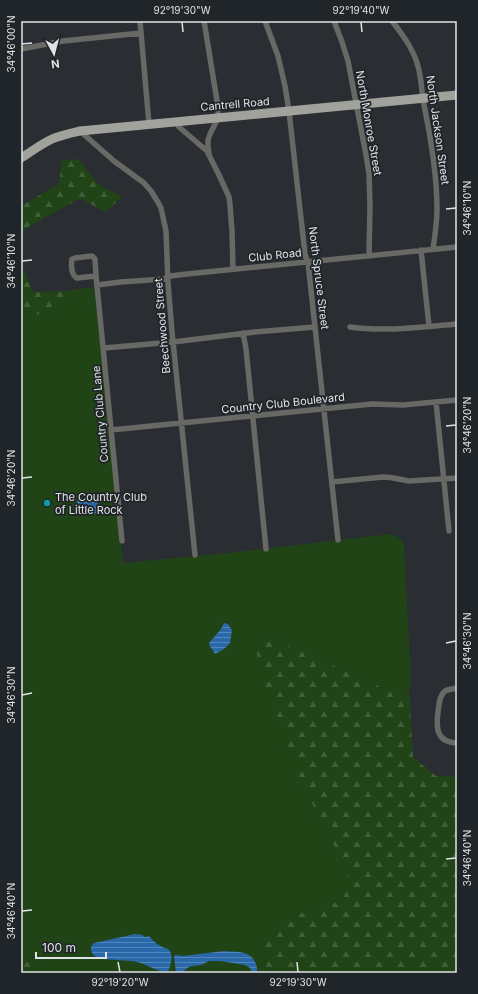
<svg xmlns="http://www.w3.org/2000/svg" width="478" height="994" font-family="Inter,sans-serif">
  <defs>
    <pattern id="forest-firs" width="22" height="20" patternUnits="userSpaceOnUse"><rect width="22" height="20" fill="#204416"/><path d="M5 1l3.5 6h-7zM16 11l3.5 6h-7z" fill="#405f38"/></pattern>
    <pattern id="water-rules" width="6" height="5" patternUnits="userSpaceOnUse"><rect width="6" height="5" fill="#2969a9"/><path d="M0 2.5h6" fill="none" stroke="#5285b9"/></pattern>
  </defs>
  <rect width="100%" height="100%" fill="#2a2e33"/>
  <path fill="#204416" d="M94 287 123 563 228 553 391 534 401 539 404 546 411 681 409 689 403 692 387 690 269 637H259L299 777 326 831 348 870V888L342 901 291 916 263 949 266 973H44L39 967 21 957V316L63 311 65 291Z"/>
  <path fill="url(#forest-firs)" d="M79 159 98 184 122 197 105 212 80 198 23 230 21 232V206L59 184 62 161Z
    M21 263 33 292 65 291 63 311 21 316Z
    M259 637H269L387 690 403 692 409 689 413 757 436 776 457 777V973H266L263 949 270 932 291 916 342 901 348 888V870L326 831 299 777 262 678 257 655 256 645Z
    M21 957 39 967 44 973H21Z"/>
  <path fill="url(#water-rules)" d="M97 497 99 513 91 514 89 505H88V507L78 508 77 500Z
    M224 623 228 624 232 630 230 643 224 649 215 654 210 646 209 643 221 629Z
    M135 934 142 935 145 937 149 936C152 939 155 943 159 945 162 947 165 948 168 949 174 953 171 966 168 971 156 973 148 964 137 962 126 960 112 960 101 959 93 957 87 949 94 943Z
    M224 951C231 952 238 951 244 953 253 955 258 964 257 973H252L250 968 245 965 220 961H209L201 965 193 966 189 967 181 973H176L174 956 176 955 183 956Z"/>
  <g fill="none" stroke-linecap="round" stroke-linejoin="round">
    <path stroke="#686865" stroke-width="5.5" d="M140 21 149 124
      M204 21 218 107V118L210 134 208 140V147L209 153
      M265 21 278 56 285 86 289 111 305 254 306 258 308 262 310 281 338 540
      M334 21 342 42 348 61 366 155 369 173 370 206 369 256
      M392 21C402 34 412 47 417 63 422 77 421 92 424 105 431 139 437 174 437 209 437 222 435 236 433 249
      M21 49 63 41 141 33
      M176 122 179 127 207 151 219 175 229 197 230 205 232 231 233 269
      M80 131 114 161 144 183 151 191 159 204 161 208 166 231 168 283 172 332 195 555
      M421 250 429 326
      M92 256 95 259 96 276 77 278C71 275 71 265 72 259L75 258Z
      M96 276 122 541
      M97 285 121 282 164 279 170 276 187 274 457 247
      M350 327C386 332 422 327 457 324
      M243 333 246 349 266 549
      M104 348 173 342 255 332 315 327
      M436 402 449 531
      M111 430 372 404 403 405 457 400
      M332 482 383 477C392 477 401 480 409 481L457 478
      M457 688C453 689 449 689 445 691 439 696 439 705 438 712 436 728 436 742 457 743"/>
    <path stroke="#a2a29c" stroke-width="9" d="M21 158C31 152 41 144 52 139 61 135 71 133 80 131L457 95"/>
  </g>
  <path fill="none" stroke="#e0e3e6" stroke-width="1.5" d="M182 22 183 32M361 22 362 32M22 44 32 43M446 209 456 208M22 261 32 260M446 426 456 425M22 478 32 477M446 643 456 641M22 695 32 693M446 859 456 858M22 911 32 910M118 962 120 972M297 962 298 972"/>
  <circle fill="#0f9aa8" stroke="#202529" stroke-width="1.5" cx="47" cy="503" r="4"/>
  <g text-anchor="middle" stroke-width="3.5" stroke-linejoin="round" paint-order="stroke">
    <g font-size="11" fill="#e0e3e6" stroke="#202529">
      <text transform="translate(235 104) rotate(-5)" y="4">Cantrell Road</text>
      <text transform="translate(369 123) rotate(80)" y="4">North Monroe Street</text>
      <text transform="translate(438 130) rotate(82)" y="4">North Jackson Street</text>
      <text transform="translate(275 255) rotate(-6)" y="4">Club Road</text>
      <text transform="translate(319 278) rotate(83)" y="4">North Spruce Street</text>
      <text transform="translate(162 326) rotate(-95)" y="4">Beechwood Street</text>
      <text transform="translate(283 403) rotate(-6)" y="4">Country Club Boulevard</text>
      <text transform="translate(100 414) rotate(-95)" y="4">Country Club Lane</text>
    </g>
    <g font-size="11" fill="#e0e3e6" stroke="#202529" text-anchor="start">
      <text x="55" y="501">The Country Club<tspan x="55" dy="13">of Little Rock</tspan></text>
    </g>
  </g>
  <rect width="478" height="994" fill="none" stroke="#202529" stroke-width="44"/>
  <g transform="translate(54 54) rotate(173)" stroke="#202529" stroke-width="3" paint-order="stroke">
  <path d="M0-3L7 15L0 10L-7 15Z" fill="#e0e3e6"/>
  <text y="-6" font-size="11" font-weight="bold" text-anchor="middle" fill="#e0e3e6">N</text>
  </g>
  <path d="M36 952v6h70v-6" fill="none" stroke="#e0e3e6" stroke-width="2"/>
  <text x="42" y="952" font-size="12" fill="#e0e3e6" stroke="#202529" stroke-width="3" paint-order="stroke">100 m</text>
  <rect x="22" y="22" width="434" height="950" fill="none" stroke="#e0e3e6" stroke-width="1.5"/>
  <g font-size="10" text-anchor="middle" fill="#e0e3e6">
    <text x="182" y="14">92°19'30"W</text>
    <text x="361" y="14">92°19'40"W</text>
    <text transform="translate(11 44) rotate(-90)" y="4">34°46'00"N</text>
    <text transform="translate(467 208) rotate(-90)" y="4">34°46'10"N</text>
    <text transform="translate(11 261) rotate(-90)" y="4">34°46'10"N</text>
    <text transform="translate(467 425) rotate(-90)" y="4">34°46'20"N</text>
    <text transform="translate(11 478) rotate(-90)" y="4">34°46'20"N</text>
    <text transform="translate(467 641) rotate(-90)" y="4">34°46'30"N</text>
    <text transform="translate(11 695) rotate(-90)" y="4">34°46'30"N</text>
    <text transform="translate(467 858) rotate(-90)" y="4">34°46'40"N</text>
    <text transform="translate(11 911) rotate(-90)" y="4">34°46'40"N</text>
    <text x="120" y="986">92°19'20"W</text>
    <text x="298" y="986">92°19'30"W</text>
  </g>
</svg>
